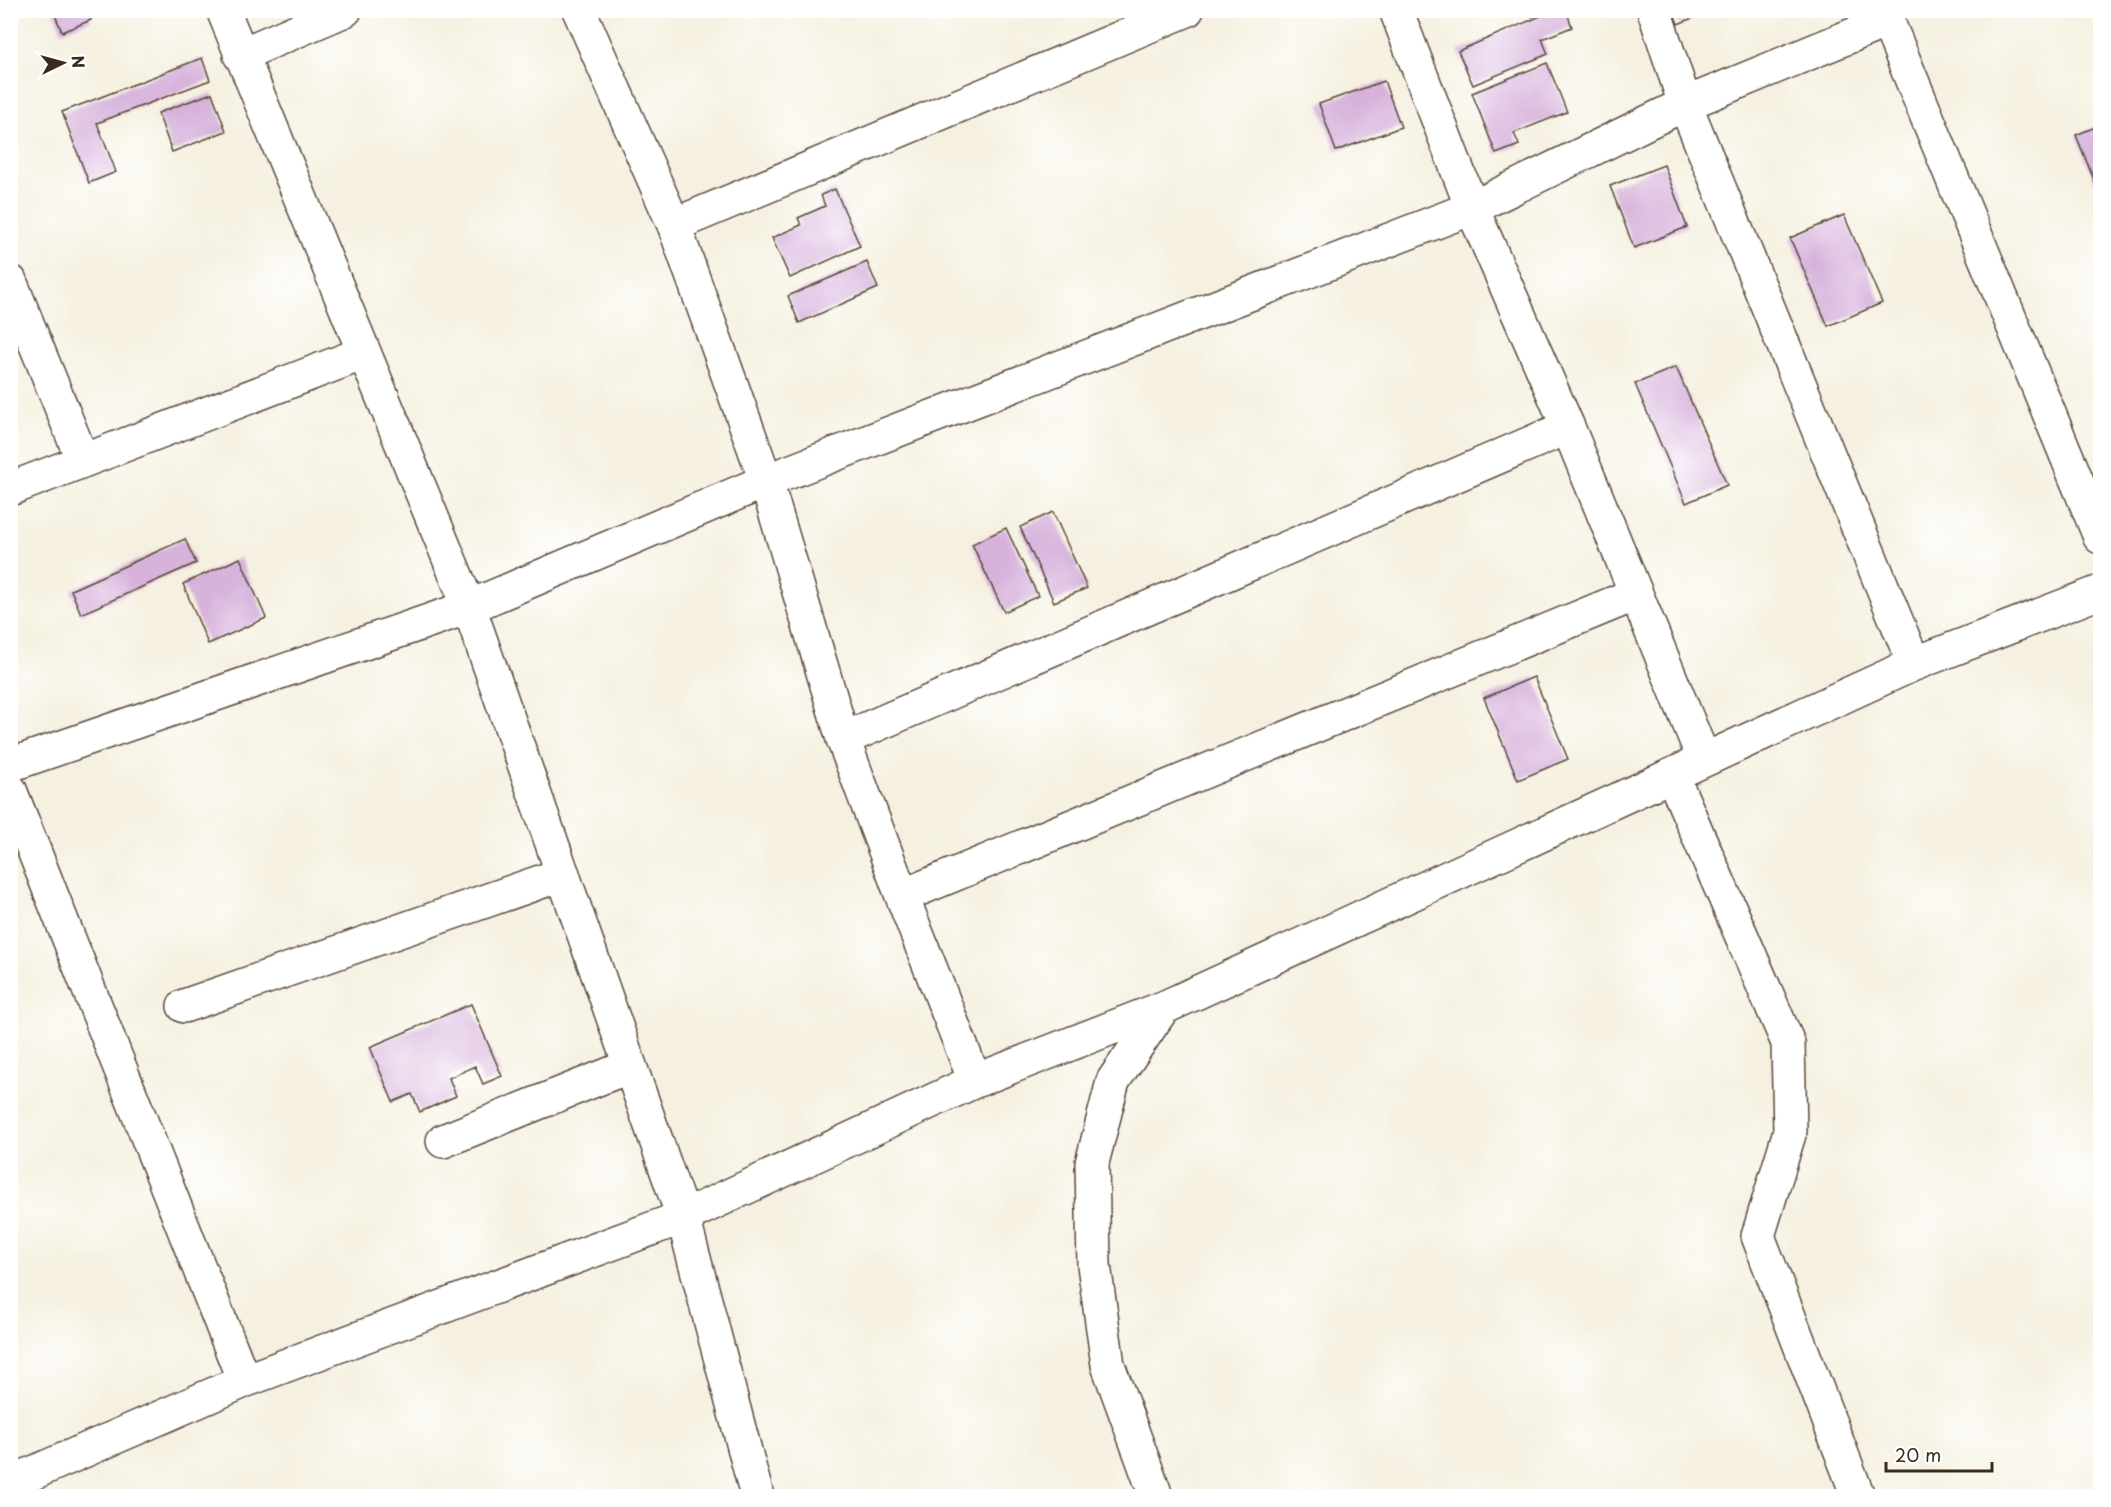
<svg xmlns="http://www.w3.org/2000/svg" width="2111" height="1507" font-family="'Playpen Sans',sans-serif">
  <rect width="100%" height="100%" fill="#fff"/>
  <filter id="ink" filterUnits="userSpaceOnUse"><feTurbulence type="fractalNoise" baseFrequency=".0167" numOctaves="2"/><feDisplacementMap in="SourceGraphic" scale="12" xChannelSelector="R" yChannelSelector="G"/><feConvolveMatrix kernelMatrix="1 2 1 2 8 2 1 2 1" color-interpolation-filters="sRGB"/></filter>
  <filter id="wash" filterUnits="userSpaceOnUse"><feTurbulence type="fractalNoise" baseFrequency=".008" numOctaves="4" result="noise"/><feDisplacementMap in="SourceGraphic" scale="24" xChannelSelector="R" yChannelSelector="G"/><feGaussianBlur stdDeviation="1.35" result="paint"/><feColorMatrix in="noise" values="0 0 0 0 0 0 0 0 0 0 0 0 0 0 0 0 0 1.4 0 .05"/><feComposite in="paint" operator="in"/></filter>
  <g filter="url(#wash)">
    <rect width="100%" height="100%" fill="#f5f0df"/>
    <g id="blocks">
      <path fill="#d7b2db" d="M53 10H87L91 20 62 32Z
        M1529 10H1546L1532 17Z
        M1555 10H1566L1572 27 1542 39 1548 54 1473 85 1458 51Z
        M1673 11H1710L1678 24Z
        M202 58 210 80 97 123 116 172 89 183 62 112Z
        M1547 63 1567 112 1514 133 1519 145 1496 154 1472 93Z
        M1384 81 1401 127 1336 151 1319 104Z
        M212 93 226 131 172 152 158 113Z
        M2100 125V195L2076 135Z
        M1664 165 1687 227 1634 248 1610 186Z
        M835 189 860 246 790 278 772 238 801 225 798 218 825 206 821 195Z
        M1844 215 1882 303 1828 326 1790 238Z
        M867 262 878 288 799 323 788 296Z
        M1676 367 1727 485 1686 503 1635 384Z
        M1053 512 1087 588 1054 602 1020 527Z
        M1006 528 1038 596 1004 612 972 544Z
        M185 539 196 563 81 614 71 590Z
        M240 558 266 618 208 644 183 584Z
        M1534 677 1568 759 1518 780 1484 698Z
        M471 1004 502 1076 483 1084 475 1066 449 1078 456 1096 420 1112 412 1094 393 1102 370 1047Z"/>
    </g>
  </g>
  <g filter="url(#ink)">
    <use href="#blocks" fill-opacity="0" stroke="#57483b" stroke-width="1.5"/>
    <g fill="none" stroke-linecap="round" stroke-linejoin="round">
      <g stroke="#57483b" stroke-width="36">
        <path id="street" d="M223 10 469 607 683 1217 757 1496
          M579 10 674 225 766 481 843 739 902 896 975 1081
          M1396 10 1472 208 1568 427 1704 760
          M1654 10 1685 104 1914 664
          M1883 10 2100 537
          M240 55 345 10
          M674 225 1187 10
          M10 281 83 461
          M10 489 364 353
          M843 739 1568 427
          M10 765 469 607 766 481 1472 208 1685 104 1887 21
          M1672 775 1788 1043 1790 1131 1758 1236 1858 1496
          M10 790 244 1381
          M902 896 1636 594
          M184 1006 563 874
          M443 1141 630 1066
          M10 1483 244 1381 683 1217 975 1081 1163 1008 1914 664 2100 592
          M1156 1496 1108 1365 1094 1265 1092 1163 1113 1081 1163 1008"/>
      </g>
      <use href="#street" stroke="#fff" stroke-width="33"/>
    </g>
  </g>
  <rect width="2111" height="1507" fill="none" stroke="#fff" stroke-width="36"/>
  <g transform="translate(63 63) rotate(85)" stroke="#ffffff" stroke-width="4.5" paint-order="stroke">
  <path d="M0-4.5L10 22L0 15L-10 22Z" fill="#3b2a1e"/>
  <text y="-9" font-size="16" font-weight="bold" text-anchor="middle" fill="#3b2a1e">N</text>
  </g>
  <path d="M1886 1462v9h106v-9" fill="none" stroke="#3b2a1e" stroke-width="3"/>
  <text x="1895" y="1462" font-size="18" fill="#3b2a1e" stroke="#ffffff" stroke-width="4.5" paint-order="stroke">20 m</text>
</svg>
